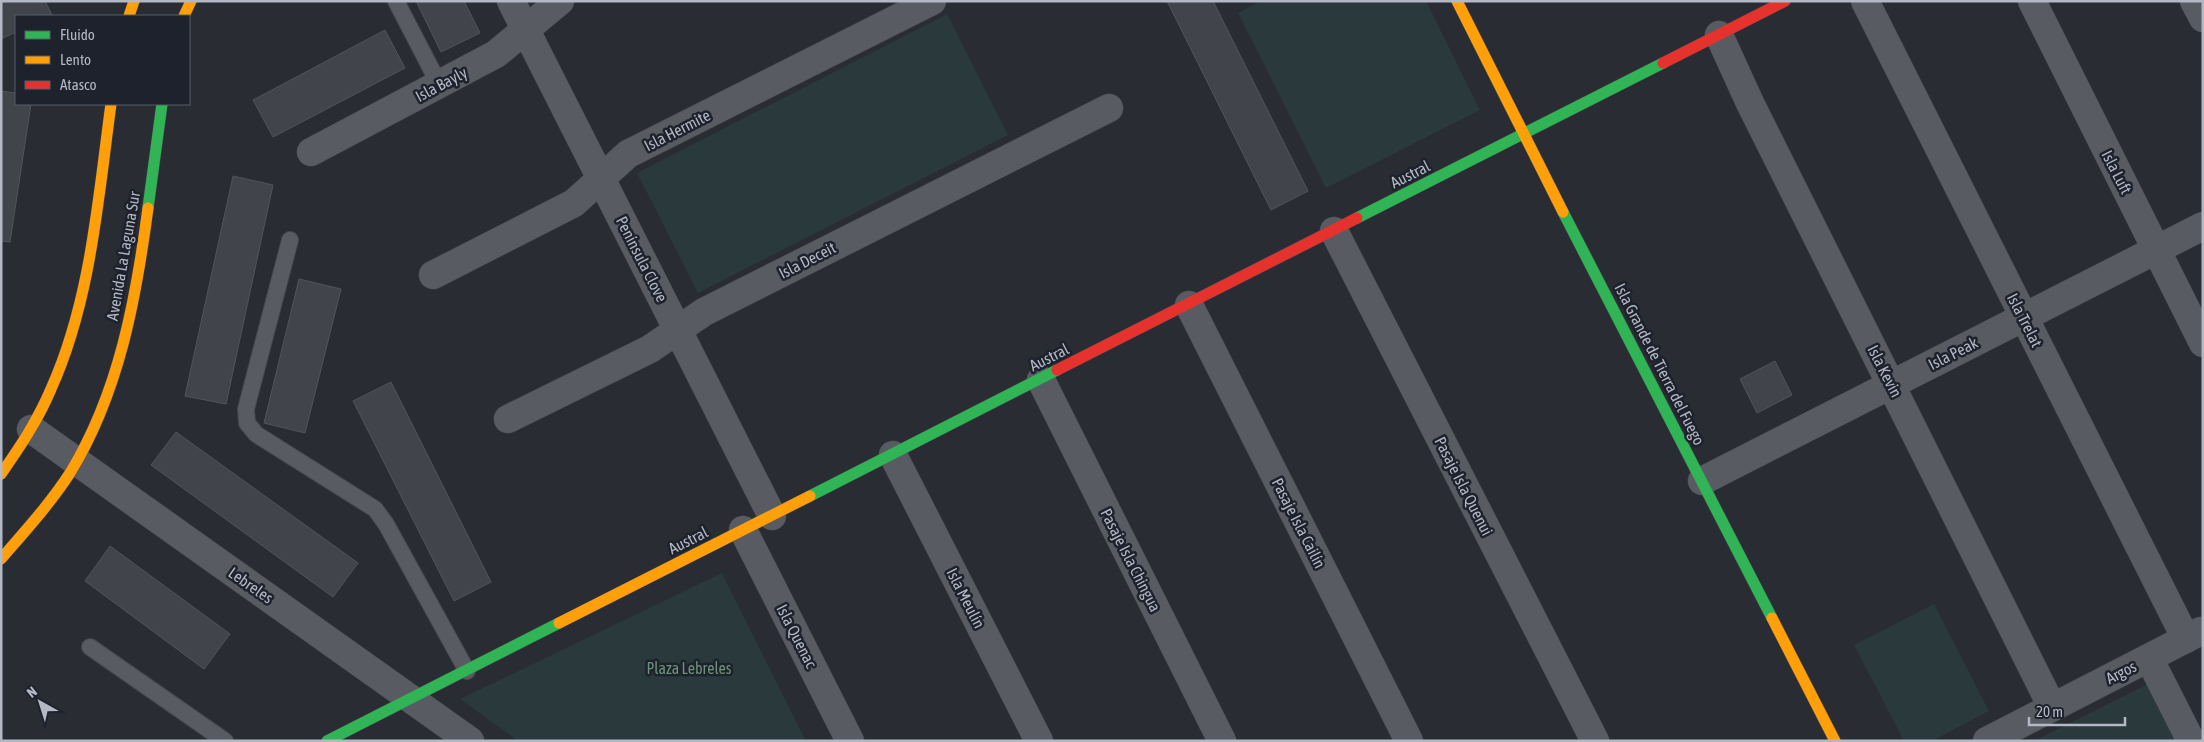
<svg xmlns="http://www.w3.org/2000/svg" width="2204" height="742" font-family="'Asap Condensed',sans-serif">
  <rect width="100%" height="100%" fill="#292c33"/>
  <path fill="#2a393c" d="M1260 1H1426L1480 110 1326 188 1238 13Z
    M947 14 1008 135 698 293 637 173Z
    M722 573 806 741H518L460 699Z
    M1934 604 1989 711 1932 741H1904L1854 645Z
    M2150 683 2179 741H2034Z"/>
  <path fill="#41444a" stroke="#50545b" d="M1 1H45L52 15 16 16V32L1 39Z
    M416 1H464L480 33 441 52Z
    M1167 1H1213L1308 191 1271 210Z
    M385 30 405 68 273 137 253 100Z
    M1 91 16 93V104H31L10 242 1 241Z
    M233 176 273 185 226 404 185 396Z
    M299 279 341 289 305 433 264 423Z
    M1775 361 1792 395 1757 413 1740 379Z
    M391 382 491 582 454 601 353 401Z
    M176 432 358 563 333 597 151 465Z
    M110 546 230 634 204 669 85 581Z"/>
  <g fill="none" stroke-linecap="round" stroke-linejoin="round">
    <g stroke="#45474d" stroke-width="18">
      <path id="lane" d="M396 1 439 84
        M290 240 246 409 247 423 256 434 375 509 386 524 467 671
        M90 647 225 741"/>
    </g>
    <g stroke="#45474d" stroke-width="29">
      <path id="street" d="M511 1 772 516
        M1865 1 2186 639
        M2032 1 2203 343
        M2194 1 2203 18
        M1719 35 1750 103 2052 707
        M311 152 496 54 560 1
        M1334 231 1595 741
        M433 275 574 203 628 154 932 1
        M1189 305 1409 741
        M1041 380 1222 741
        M508 419 650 349 704 312 1109 108
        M31 429 470 741
        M893 455 1039 741
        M1702 481 2203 226
        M743 530 850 741
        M2149 658 2191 741
        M1987 741 2201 631"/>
    </g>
    <g stroke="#45474d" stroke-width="12">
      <path id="fast" d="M148 208 162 104
        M1563 212 1772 618
        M1357 218 1663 63
        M810 496 1057 370
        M327 741 559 623"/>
    </g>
    <g stroke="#45474d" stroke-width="12">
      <path id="slow" d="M1457 1 1563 212
        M129 16 134 1
        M184 16 191 1
        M1 474C20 447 38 420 51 389 91 300 98 199 111 104
        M1 559C25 531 50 504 70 473 119 393 136 299 148 208
        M1772 618 1835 741
        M559 623 810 496"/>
    </g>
    <g stroke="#45474d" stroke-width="12">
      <path id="jam" d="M1663 63 1785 1
        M1057 370 1357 218"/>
    </g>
    <use href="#lane" stroke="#595b62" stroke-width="16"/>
    <use href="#street" stroke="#595b62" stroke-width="28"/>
    <use href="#fast" stroke="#30b455" stroke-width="11"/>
    <use href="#slow" stroke="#ff9f0a" stroke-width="11"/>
    <use href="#jam" stroke="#e5322d" stroke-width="11"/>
  </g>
  <g text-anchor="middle" stroke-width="5" stroke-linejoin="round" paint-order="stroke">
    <g font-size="16" fill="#b3b8c4" stroke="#1d222d">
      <text transform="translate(441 84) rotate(-28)" y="6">Isla Bayly</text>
      <text transform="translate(677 130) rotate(-27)" y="6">Isla Hermite</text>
      <text transform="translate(2117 172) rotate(63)" y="6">Isla Luft</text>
      <text transform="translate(1410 174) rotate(-27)" y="6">Austral</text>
      <text transform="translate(123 256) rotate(-80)" y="6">Avenida La Laguna Sur</text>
      <text transform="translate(642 259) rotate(63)" y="6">Península Clove</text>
      <text transform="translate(807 260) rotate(-27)" y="6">Isla Deceit</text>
      <text transform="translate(2025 320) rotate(63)" y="6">Isla Trelat</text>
      <text transform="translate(1953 353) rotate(-27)" y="6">Isla Peak</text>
      <text transform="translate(1049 357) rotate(-27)" y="6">Austral</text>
      <text transform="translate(1660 364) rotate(63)" y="6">Isla Grande de Tierra del Fuego</text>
      <text transform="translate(1885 371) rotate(63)" y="6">Isla Kevin</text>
      <text transform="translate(1464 486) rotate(63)" y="6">Pasaje Isla Quenui</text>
      <text transform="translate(1299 523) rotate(63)" y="6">Pasaje Isla Cailín</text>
      <text transform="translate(688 540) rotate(-27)" y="6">Austral</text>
      <text transform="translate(1131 560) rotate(63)" y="6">Pasaje Isla Chingua</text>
      <text transform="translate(251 585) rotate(35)" y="6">Lebreles</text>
      <text transform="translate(966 598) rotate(63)" y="6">Isla Meulín</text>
      <text transform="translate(797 636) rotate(63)" y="6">Isla Quenac</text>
      <text transform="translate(2121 672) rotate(-27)" y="6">Argos</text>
    </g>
    <g font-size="16" fill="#6d9379" stroke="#1d222d">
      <text x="689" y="674">Plaza Lebreles</text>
    </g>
  </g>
  <rect width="2204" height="742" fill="none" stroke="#b3b8c4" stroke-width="5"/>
  <rect x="15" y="15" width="175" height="90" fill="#1d222d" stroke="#595e69"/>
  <rect x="25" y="31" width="25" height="8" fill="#30b455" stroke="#595e69"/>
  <text x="60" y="40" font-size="15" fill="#b3b8c4">Fluido</text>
  <rect x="25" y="56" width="25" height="8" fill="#ff9f0a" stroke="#595e69"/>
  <text x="60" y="65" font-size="15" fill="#b3b8c4">Lento</text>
  <rect x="25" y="81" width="25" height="8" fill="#e5322d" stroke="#595e69"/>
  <text x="60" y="90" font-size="15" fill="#b3b8c4">Atasco</text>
  <g transform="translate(40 702) rotate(321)" stroke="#1d222d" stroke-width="4" paint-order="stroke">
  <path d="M0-4L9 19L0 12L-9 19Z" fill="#b3b8c4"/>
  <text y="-8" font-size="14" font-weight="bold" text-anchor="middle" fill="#b3b8c4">N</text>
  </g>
  <path d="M2029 717v8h96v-8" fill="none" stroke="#b3b8c4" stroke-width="2.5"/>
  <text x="2036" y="717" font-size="15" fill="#b3b8c4" stroke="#1d222d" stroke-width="4" paint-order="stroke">20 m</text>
</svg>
